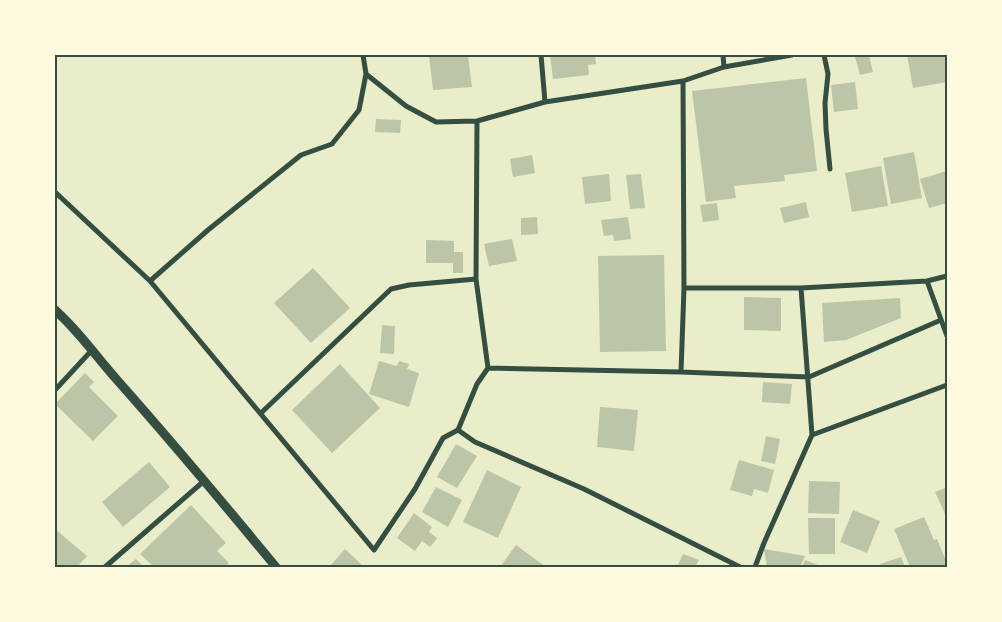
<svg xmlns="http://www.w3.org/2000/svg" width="1002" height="622" font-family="'Alegreya Sans',sans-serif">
  <rect width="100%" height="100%" fill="#e9edc9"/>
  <path fill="#bcc5a7" d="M429 55H468L472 87 433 90Z
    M550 55H595L596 64 588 65 589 75 553 79Z
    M864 55H869L873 72 860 75 855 57Z
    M907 55H947V82L913 88Z
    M806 78 817 171 784 175 785 181 734 186 736 198 706 202 692 91Z
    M855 82 858 109 834 112 831 85Z
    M376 119 401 120 400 133 375 132Z
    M914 152 922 198 891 204 883 158Z
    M532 155 535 173 513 177 510 159Z
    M881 166 888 206 852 212 845 173Z
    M947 171V203L929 208 920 179Z
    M609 174 611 201 585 204 582 177Z
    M641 174 645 208 630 209 626 175Z
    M806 202 809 217 784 223 780 208Z
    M717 203 719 220 703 222 700 205Z
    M537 217 538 234 521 235V218Z
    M628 217 631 239 614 241 613 235 604 236 601 220Z
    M512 239 517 261 489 266 484 244Z
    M426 240 454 241V252H463V273H453V263H426Z
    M664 255 666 351 600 352 598 256Z
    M313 268 350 308 311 343 274 303Z
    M744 297 781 298V331L744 330Z
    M900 298 901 318 846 340 824 342 822 303Z
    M382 325 395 326 394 354 380 353Z
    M379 361 397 366 399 361 409 364 407 369 419 373 409 407 369 394Z
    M340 364 380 408 332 453 292 410Z
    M85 373 94 382 89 387 118 416 93 441 55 404Z
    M763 382 792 384 790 404 762 402Z
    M600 407 638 410 634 451 597 447Z
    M766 436 780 439 775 464 761 461Z
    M456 444 477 456 457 488 437 477Z
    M739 460 774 470 768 493 754 489 752 496 730 490Z
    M149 462 170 487 123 527 102 502Z
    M487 470 521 487 498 538 463 522Z
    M809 481 840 482 839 514 808 513Z
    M436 487 462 500 448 527 422 512Z
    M947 487V518L935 492Z
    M191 505 226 543 217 551 229 563 225 567H154L140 554Z
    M853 510 880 521 867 553 840 542Z
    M414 513 432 527 429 532 437 538 430 547 422 541 415 551 397 538Z
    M924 517 934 540 937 539 947 563V567H910L894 529Z
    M808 518H835V554H809Z
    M55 529 87 556 77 567H55Z
    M516 545 546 567H500Z
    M345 549 364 567H329Z
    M764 549 805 556 800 567H767Z
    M683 554 699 560 695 567H677Z
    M901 557 905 567H881L880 564Z
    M136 559 144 567H126Z
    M805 560 823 567H802Z"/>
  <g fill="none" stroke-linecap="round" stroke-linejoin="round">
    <path stroke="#344e41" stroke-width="5" d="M363 55 366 74 406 106 436 122 477 121 545 102 683 81 724 67 792 55
      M541 55 545 102
      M723 55 724 67
      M824 55 828 74 825 103 826 129 830 169
      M477 121 476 279 488 368
      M55 192 150 281 374 550 415 489 443 438 458 430 475 442 584 489 740 567
      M150 281 208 230 301 155 332 144 359 110 366 74
      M927 281 947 336
      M684 288H801L927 281 947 276
      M681 372 684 288 683 81
      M55 390 92 350
      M261 413 391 289 409 285 476 279
      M458 430 477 384 488 368 681 372 809 377 941 320
      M812 435 947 385
      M105 567 204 481
      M755 567 764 543 812 435 801 288"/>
    <path stroke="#344e41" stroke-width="9" d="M55 310C79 331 97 358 118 381 172 442 224 504 276 567"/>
  </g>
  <rect width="1002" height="622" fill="none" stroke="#fefae0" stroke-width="112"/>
  <rect x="56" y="56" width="890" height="510" fill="none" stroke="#344e41" stroke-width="2"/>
</svg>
